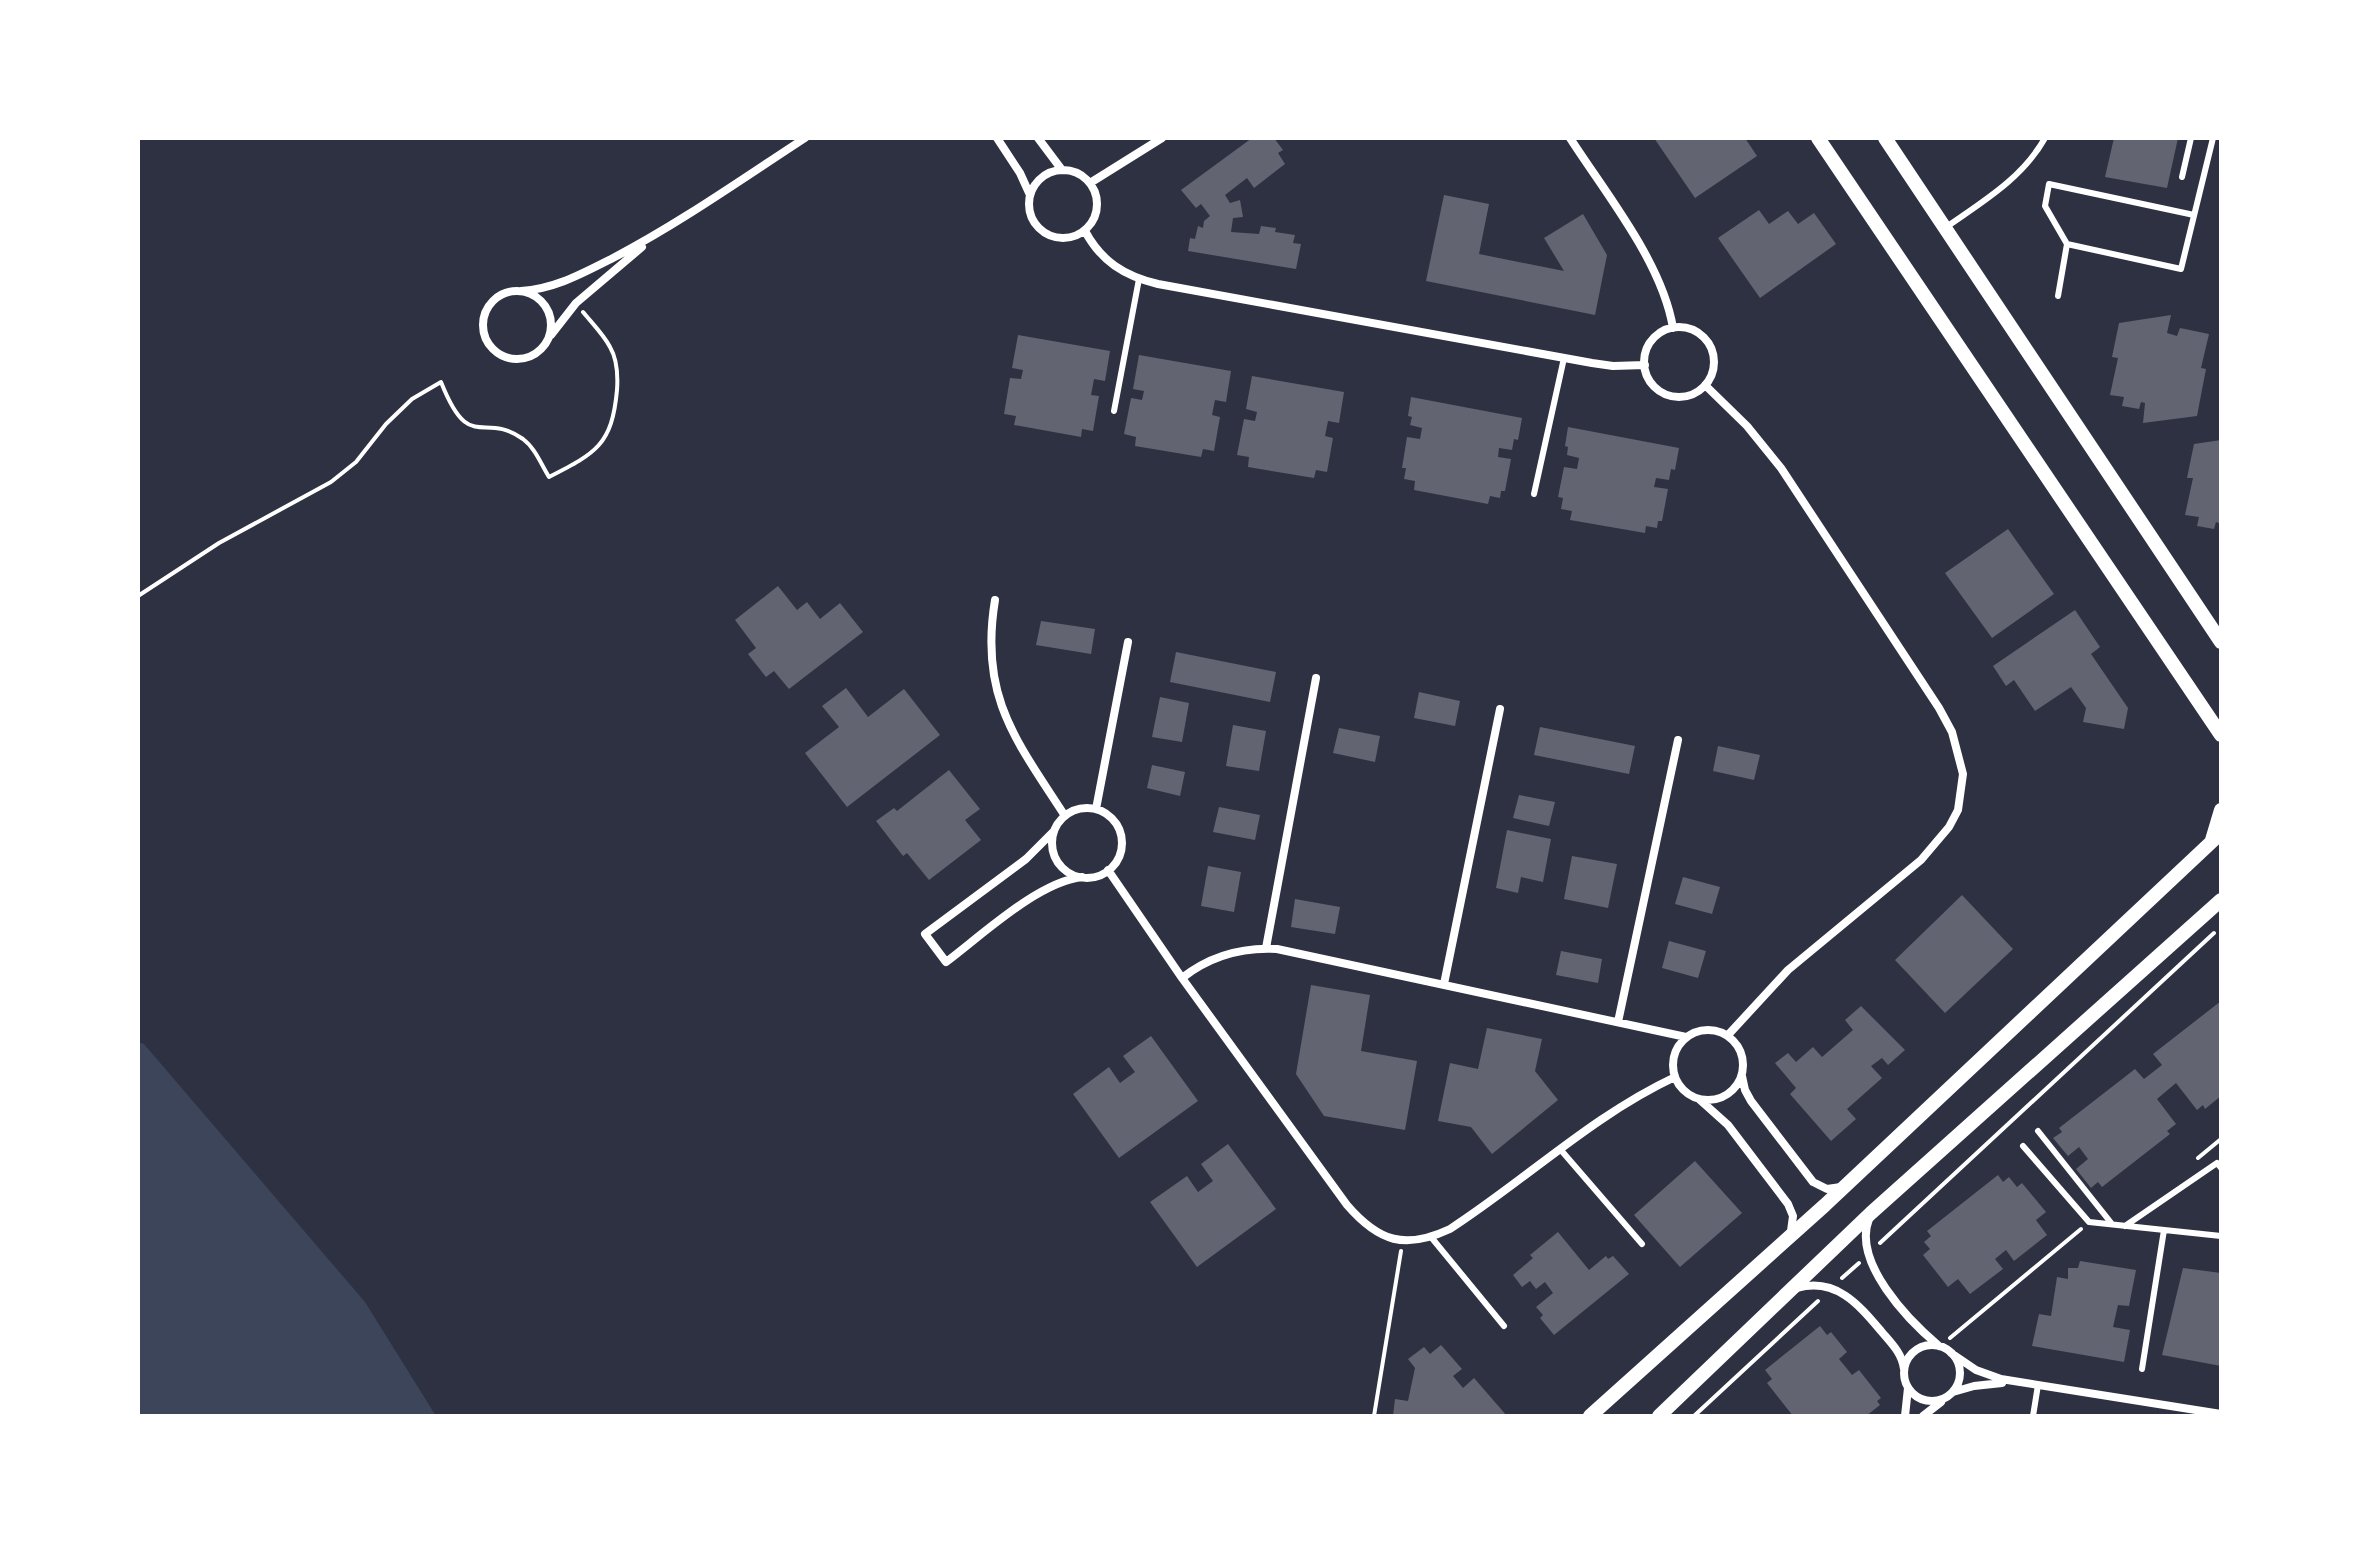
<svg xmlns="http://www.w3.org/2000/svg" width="2359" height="1554" font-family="Signika,sans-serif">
  <rect width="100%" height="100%" fill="#2d3142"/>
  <path fill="#3c4559" d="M138 1042 144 1044 365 1302 436 1416H138Z"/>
  <path fill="#626471" d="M1252 138H1274L1283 150 1278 153 1285 164 1254 188 1247 178 1225 195 1230 203 1240 200 1243 217 1233 218 1231 232 1259 234 1261 226 1276 228 1275 232 1295 235 1293 243 1301 244 1296 269 1188 251 1190 238 1195 239 1198 226 1203 228 1204 221 1210 216 1201 204 1196 208 1181 190Z
    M1654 138H1745L1757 156 1695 198Z
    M2114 138H2178L2167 188 2105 177Z
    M1444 195 1489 204 1479 254 1564 271 1544 238 1583 214 1607 255 1595 315 1426 281Z
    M1759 210 1769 224 1788 211 1798 224 1814 213 1836 244 1760 298 1718 238Z
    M2171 315 2167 333 2177 336 2180 328 2209 334 2201 368 2206 369 2197 416 2143 423 2145 403 2141 402 2139 409 2122 406 2124 397 2110 395 2118 358 2112 357 2119 323Z
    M1018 335 1110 351 1105 381 1094 379 1091 395 1099 396 1093 431 1082 429 1081 437 1014 425 1016 416 1004 414 1010 378 1021 379 1023 370 1012 368Z
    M1139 355 1231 371 1226 402 1215 400 1212 415 1220 417 1214 451 1203 449 1201 457 1135 446 1136 437 1124 434 1131 398 1142 400 1144 391 1133 389Z
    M1252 376 1344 392 1339 423 1328 421 1325 436 1333 438 1327 472 1316 470 1314 478 1248 467 1249 457 1237 455 1244 419 1255 421 1257 412 1246 409Z
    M1411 397 1522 418 1518 440 1514 439 1512 450 1499 448 1498 457 1511 459 1505 491H1501L1500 498 1490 496 1488 504 1414 490 1415 481 1404 479 1406 468H1402L1407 437 1420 439 1422 428 1410 425 1412 417 1408 416Z
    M1568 427 1679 448 1675 470 1671 469 1669 480 1656 478 1654 487 1668 489 1662 521H1658L1657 528 1646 526 1645 533 1570 520 1572 511 1561 509 1563 498 1558 497 1564 467 1577 469 1579 458 1567 455 1568 447 1565 446Z
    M2221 440V524L2216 522 2214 529 2197 526 2199 517 2185 515 2193 478H2187L2194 444Z
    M2008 529 2054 594 1992 638 1945 573Z
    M778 586 797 610 807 602 820 619 840 603 863 632 789 689 774 671 766 677 748 654 756 648 735 620Z
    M2075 610 2100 647 2091 654 2128 708 2124 729 2083 722 2086 708 2071 687 2035 711 2014 680 2006 686 1993 666Z
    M1041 621 1095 629 1091 654 1036 645Z
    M1176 652 1276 672 1270 702 1170 682Z
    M846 688 868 717 904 689 940 735 847 807 805 753 839 727 822 706Z
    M1419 692 1460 701 1455 726 1414 718Z
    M1160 697 1189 703 1182 742 1152 737Z
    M1233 725 1266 731 1259 771 1226 766Z
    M1540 727 1635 746 1629 774 1534 755Z
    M1339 728 1380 736 1375 762 1333 753Z
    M1718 746 1760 755 1754 780 1713 771Z
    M1152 765 1185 772 1180 796 1147 788Z
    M949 770 980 809 965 820 981 840 929 880 907 853 903 856 876 821 894 808 897 811Z
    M1519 795 1555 802 1549 826 1513 818Z
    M1219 807 1260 815 1255 840 1213 832Z
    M1507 830 1551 839 1543 882 1521 877 1518 893 1496 888Z
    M1572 856 1617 864 1608 908 1564 899Z
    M1208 866 1241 872 1234 912 1201 906Z
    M1683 877 1720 887 1712 914 1675 904Z
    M1962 895 2013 949 1945 1013 1895 960Z
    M1295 899 1340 907 1335 934 1291 927Z
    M1669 941 1706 951 1698 978 1662 968Z
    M1561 951 1602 959 1598 983 1556 975Z
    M1311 985 1370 995 1361 1051 1417 1061 1405 1130 1324 1116 1296 1074Z
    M2221 1001V1096L2205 1109 2203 1105 2197 1110 2176 1083 2157 1099 2176 1124 2167 1131 2170 1134 2102 1187 2098 1182 2091 1188 2076 1169 2088 1159 2079 1147 2068 1156 2053 1138 2062 1132 2059 1128 2135 1069 2144 1079 2162 1065 2153 1054Z
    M1861 1006 1905 1050 1888 1065 1882 1058 1871 1066 1882 1078 1847 1109 1856 1119 1831 1141 1790 1094 1796 1088 1775 1063 1788 1053 1796 1062 1813 1047 1822 1057 1853 1030 1845 1020Z
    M1487 1028 1542 1039 1535 1071 1558 1100 1492 1154 1471 1127 1438 1121 1450 1063 1478 1069Z
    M1151 1036 1198 1101 1119 1158 1073 1094 1109 1067 1120 1083 1135 1072 1123 1056Z
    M1228 1144 1276 1209 1197 1267 1150 1202 1187 1176 1198 1192 1213 1181 1201 1164Z
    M1695 1161 1742 1213 1680 1267 1634 1215Z
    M1998 1175 2003 1182 2009 1177 2017 1187 2022 1183 2046 1212 2036 1220 2047 1235 2014 1261 2006 1250 1995 1259 2003 1269 1970 1294 1958 1279 1948 1287 1923 1255 1930 1249 1924 1242 1931 1236 1927 1231Z
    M1558 1232 1589 1270 1606 1256 1608 1259 1613 1256 1629 1274 1554 1335 1540 1318 1543 1315 1536 1307 1553 1293 1545 1282 1536 1289 1530 1281 1522 1287 1513 1275 1533 1258 1530 1255Z
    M2080 1261 2136 1270 2129 1306 2118 1305 2113 1327 2130 1330 2124 1362 2032 1346 2039 1314 2051 1316 2057 1277 2068 1279V1268H2078Z
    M2183 1268 2221 1273V1366L2162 1355Z
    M1820 1326 1827 1335 1831 1332 1847 1352 1839 1359 1852 1375 1859 1370 1881 1398 1877 1401 1880 1405 1866 1416H1793L1767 1383 1772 1379 1765 1370Z
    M1441 1345 1462 1369 1453 1376 1463 1388 1474 1378 1507 1416H1393L1395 1399 1408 1401 1415 1368 1408 1359 1424 1347 1430 1354Z"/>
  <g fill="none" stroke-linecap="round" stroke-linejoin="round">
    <path stroke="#fff" stroke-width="4" d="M138 596 219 543 331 482 356 462 386 424 412 399 441 382C470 455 482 410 523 439 535 448 541 464 549 477 596 453 612 445 617 390 618 376 617 359 610 347 604 335 592 323 583 312
      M2198 1158 2221 1139
      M1880 1243 2214 933
      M1842 1278 1859 1263
      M1950 1338 2081 1229
      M1374 1416 1401 1251
      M1694 1416 1818 1301"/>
    <path stroke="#fff" stroke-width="6" d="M2182 177 2191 138
      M1945 228C1982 202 2022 179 2045 138
      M2067 244 2181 269 2213 138
      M2058 296 2067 244 2045 206 2049 184 2194 215
      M1114 411 1139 279
      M1534 494 1564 358
      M2038 1131 2112 1224
      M2023 1146 2089 1222 2221 1236
      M1560 1149 1642 1244
      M2125 1226 2217 1163 2221 1168
      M1431 1237 1504 1326
      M2142 1369 2164 1230
      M2033 1416 2038 1385"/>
    <path stroke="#fff" stroke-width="8" d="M997 138 1020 173 1030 195
      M1038 138 1062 170
      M1570 138C1606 194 1662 262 1673 328
      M1029 204a34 34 0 1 1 68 0a34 34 0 1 1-68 0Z
      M1090 183 1162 138
      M1085 231C1101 261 1124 276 1158 284L1592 363 1613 366 1645 365
      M483 325a34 34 0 1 1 68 0a34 34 0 1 1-68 0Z
      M521 291C555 289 583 273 613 258 680 223 742 179 805 138
      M1644 362a35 35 0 1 1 70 0a35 35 0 1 1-70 0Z
      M551 335 576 303 642 247
      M1705 385 1747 426 1781 468 1939 708 1952 732 1963 774 1958 810 1949 827 1921 860 1788 970 1728 1035
      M995 600C979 697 1016 740 1065 816
      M1052 843a35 35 0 1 1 70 0a35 35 0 1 1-70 0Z
      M1096 809 1128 642
      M1054 831 1026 859 925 934 946 962C982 935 1038 882 1082 877
      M1108 870 1182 978 1347 1205C1379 1242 1405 1250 1450 1229 1527 1179 1592 1116 1675 1077
      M1266 948 1316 678
      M1182 978C1210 956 1241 947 1277 949L1686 1037
      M1444 984 1500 709
      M1618 1022 1678 740
      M1673 1065a35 35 0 1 1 70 0a35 35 0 1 1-70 0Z
      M1742 1076 1745 1090 1751 1101 1813 1182 1827 1189 1841 1187
      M1699 1099 1728 1125 1788 1204 1793 1216 1791 1231
      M1869 1219C1852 1262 1908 1320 1939 1346
      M1797 1288C1836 1277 1859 1305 1881 1331 1891 1343 1902 1353 1904 1369
      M1904 1373a28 28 0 1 1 56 0a28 28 0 1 1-56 0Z
      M1951 1353 1976 1370 2001 1379 2221 1414
      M1953 1392 1974 1386 2002 1383
      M1905 1416 1908 1388
      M1923 1416 1941 1402"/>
    <path stroke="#fff" stroke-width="14" d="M1818 138 2221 735
      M1885 138 2221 642
      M2212 840 2221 810
      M1590 1416 1825 1205 2221 833
      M1659 1416 1871 1213 2221 900"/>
  </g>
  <rect width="2359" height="1554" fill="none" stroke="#ffffff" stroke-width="280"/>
</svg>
